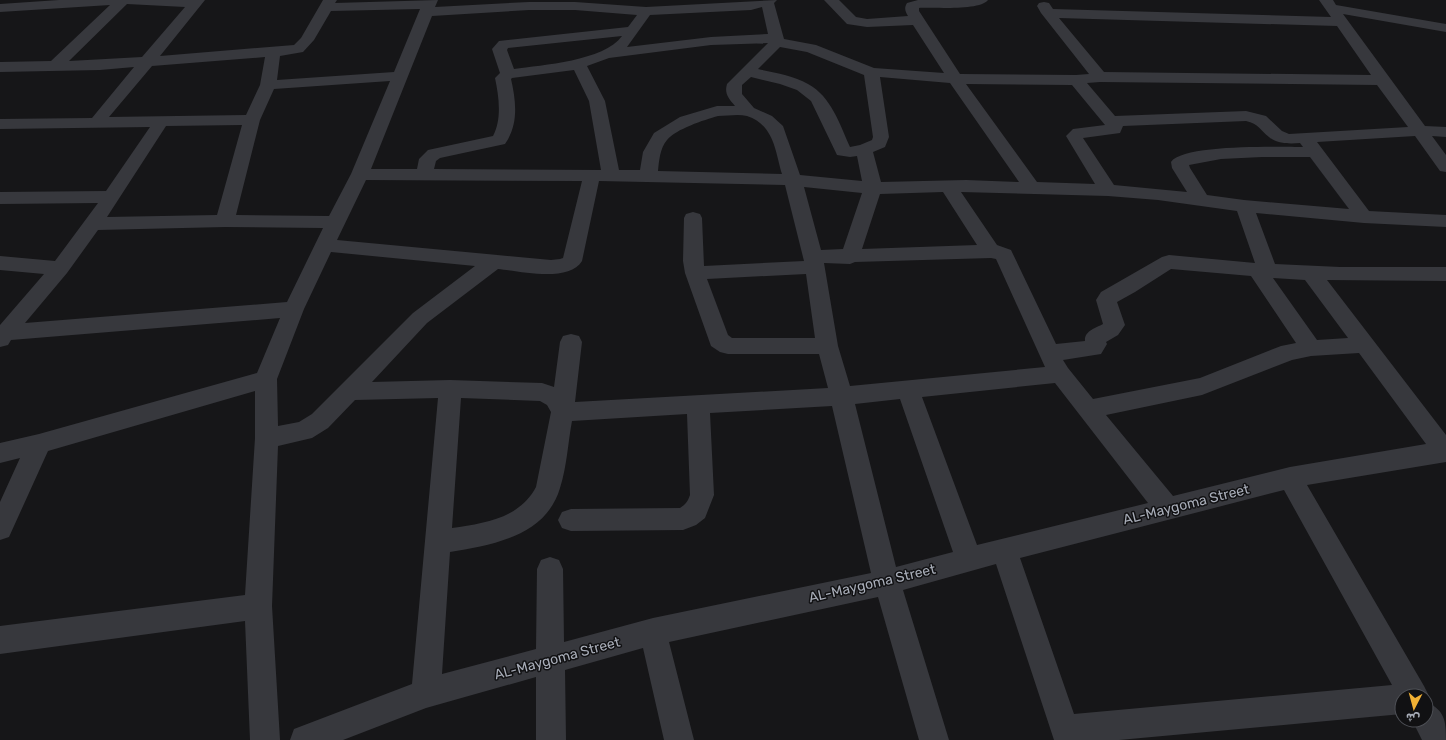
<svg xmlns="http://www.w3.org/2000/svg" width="1446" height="740" font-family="Rubik,'Noto Sans Arabic',sans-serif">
  <rect width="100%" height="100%" fill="#161618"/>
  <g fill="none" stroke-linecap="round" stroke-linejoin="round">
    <path fill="#37383d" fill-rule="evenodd" d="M59 0H205L160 56 294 45 301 38 323 0H337L335 3 438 0 435 7 529 2H575L646 7 777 0 774 3 784 39 816 45 874 68 944 73 913 25 867 27 847 24 824 0H839L856 17 867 19 908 16C905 11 904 8 907 3L918 0H988C980 11 933 7 919 8V11L960 74 1076 75 1089 74 1041 13 1037 6 1039 3 1044 2 1049 3 1053 9 1331 17 1319 0H1333L1336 5 1446 24V32L1343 14 1425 126 1446 127V137L1432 136 1446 155V172L1440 171 1415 136 1317 142 1369 211 1446 215V227L1364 223 1256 213 1275 264 1340 267H1446V281L1327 280 1446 435V462L1307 485 1424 686 1429 696 1426 702C1445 710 1446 721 1446 740H1422L1412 720H1426V696H1402V714L1119 740H1054L996 564 903 590 949 740H919L878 597 669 642 694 740H664L643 648 565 670 566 740H536V677L426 708 343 740H290L294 729 412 684 438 398 355 400 328 428 312 438 278 446 272 606 280 740H250L245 621 0 654V626L245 595 255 438V391L48 451 9 537 0 540V502L20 458 0 463V443L39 434 257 373 280 318 11 340 8 345 0 347V325L44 274 0 270V256L55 261 98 203 0 204V192L106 191 150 127 0 129V119L92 118 134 67 100 70 0 72V62L51 61 110 5 0 12V4ZM127 4 185 7 142 57 69 61ZM762 7 768 34 711 37 627 47 650 15 751 10ZM420 9 394 72 277 80 280 56 303 52 314 40 331 11ZM529 10H575L637 15 628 27 499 41 492 49 500 73 495 78C499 97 502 119 493 136L428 150 419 159 417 169H371L432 16ZM1059 18 1337 26 1371 75 1104 72ZM622 36C604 61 542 65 514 69L507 50 508 48ZM768 43 727 84C724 94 729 99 735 106H717L680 117 654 133 643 152 640 170H619L605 101 587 66 609 58 711 45ZM780 47 807 52 864 75 873 137 872 140 860 145 850 147C840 125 831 96 808 84 793 75 775 73 758 69ZM265 57 260 85 246 115 109 117 152 66ZM574 70 589 101 601 170 434 169 436 161 440 158 505 144C519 124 516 101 511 79L512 78ZM751 77 780 84 797 90 811 101 837 155 850 157 857 156 862 181 800 175 783 126 772 116 754 108 742 94V85ZM880 77 950 83 1019 182 966 180 881 182 873 152 885 147 889 137ZM390 81 351 174 329 216 236 215 260 120 274 89ZM1100 82 1377 85 1408 127 1289 134 1282 131 1266 116 1246 111 1115 116 1087 83ZM966 84 1072 85 1105 125 1073 129 1066 136 1095 184 1037 182ZM718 116C727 116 738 114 747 116 774 125 775 150 782 174L658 171C659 161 660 148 667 140 676 129 704 120 718 116ZM1246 121C1259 124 1260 130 1269 137 1277 144 1290 144 1300 143L1303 147C1280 147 1183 144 1171 162L1172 168 1187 192 1114 185 1083 138 1120 133 1123 126ZM242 125 217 215 107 217 166 126ZM1262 157H1310L1349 209 1244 200 1207 195 1190 168 1189 165 1221 159ZM366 180 582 181 563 258 560 259 551 260 337 240ZM599 181 785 185 804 261 704 266 702 218 700 214 693 212 686 214 684 218 683 261 685 273 711 346 720 352 728 354H819L828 388 575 402 582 342 579 336 571 334 563 336 560 342 554 387 542 383 450 380 372 382 427 323 498 269C520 271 569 283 582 261ZM804 187 862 193 843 249 821 250ZM943 192 977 245 862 249 880 194ZM961 192 1108 196 1158 200 1237 211 1255 263 1169 255 1162 257 1101 292 1096 300 1103 324C1096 328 1084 331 1085 341L1056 344 1011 250 997 245ZM225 227 323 228 287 302 25 323 67 273 98 230ZM331 252 475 266 413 313 312 414 299 422 278 426 277 379 304 309ZM991 258 996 259 1045 367 850 386 838 346 824 263 850 264 855 262ZM1171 269 1251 276 1296 343 1281 346 1200 378 1093 399 1068 368 1063 360 1101 354 1107 344 1106 342 1118 335 1125 325 1117 302 1135 292ZM806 274 815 338H732L728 335 707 279ZM1273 278 1305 280 1348 338 1317 340ZM1359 353 1426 444 1290 467 1173 496 1106 415 1202 395 1292 360 1311 356ZM1055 383 1148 503 977 545 922 397ZM461 398 540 401 547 405 551 412 536 487C519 519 484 523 452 528ZM900 399 953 552 896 567 855 404ZM832 406 871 573 653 618 564 642 563 569 559 560 550 557 541 560 537 569 536 649 442 674 450 552C493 545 546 536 560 488 567 466 568 442 572 421L687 414 690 495C688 501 686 504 680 508L571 509 562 512 558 520 562 528 571 531 683 530 696 525 705 518 714 495 710 413ZM1284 490 1392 685 1074 714 1020 558Z"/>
  </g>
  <g text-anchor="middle" stroke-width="3" stroke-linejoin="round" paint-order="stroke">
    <g font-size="14" fill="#a8adb8" stroke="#111113">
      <text transform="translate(1186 504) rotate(-14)" y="5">AL-Maygoma Street</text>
      <text transform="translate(872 583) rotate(-13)" y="5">AL-Maygoma Street</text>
      <text transform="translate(557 658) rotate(-15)" y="5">AL-Maygoma Street</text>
    </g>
  </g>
  <g transform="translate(1414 708) rotate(186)"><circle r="19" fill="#111113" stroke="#4d4f55"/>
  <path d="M0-3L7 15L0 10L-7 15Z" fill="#f2b134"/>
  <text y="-6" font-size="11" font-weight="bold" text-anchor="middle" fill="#a8adb8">ش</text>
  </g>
</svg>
